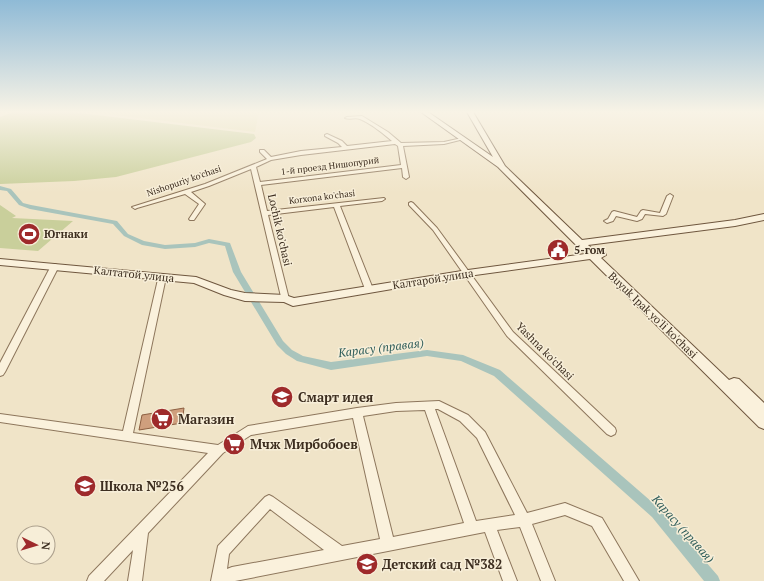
<svg xmlns="http://www.w3.org/2000/svg" width="764" height="581" font-family="'PT Serif',serif">
  <rect width="100%" height="100%" fill="#f0e4c8"/>
  <path fill="#e6deb5" d="M91 112H259L255 132Z"/>
  <path fill="#c9cf9b" d="M13 112H71L254 134 256 138 251 142 116 177 74 181 0 184V117Z
    M0 205 16 216 12 218 73 221 38 251 0 248Z"/>
  <g fill="none" stroke-linecap="round" stroke-linejoin="round">
    <path fill="#a9c4bc" fill-rule="evenodd" d="M0 186 11 189 23 203 31 205 117 221 128 234 144 241 165 245 195 243 209 239 230 243 241 272 283 341 292 350 303 356 331 362 427 350 463 355 500 370 660 509 718 576 720 581H704L652 517 494 376 461 361 427 356 331 370 297 361 286 354 277 345 233 272 225 246 209 243 195 247 165 249 142 245 124 236 113 224 30 209 19 205 7 191 0 190Z"/>
  </g>
  <path fill="#cf9f7d" stroke="#8d5f41" d="M184 408 182 423 139 430 142 415Z"/>
  <g fill="none" stroke-linecap="round" stroke-linejoin="round">
    <g stroke="#8d765c" stroke-width="2">
      <path id="street" d="M362 116 388 132 401 143 444 142 462 138 464 139 444 144 403 146 409 177 406 179 403 177 402 168 261 185 267 211 384 198 385 199 382 201 340 206 373 289 372 291H366L365 289 334 207 268 215 289 299 288 301H282L251 169 209 186 191 192 205 204 194 220H190L189 219 199 204 185 194 137 208 135 209 132 207 205 184 267 159 260 152V150H264L271 157 301 151 342 147 338 143 325 136V135L327 134 342 141 347 146 392 141C384 134 370 123 360 119 355 117 350 120 345 118L347 117ZM395 144 398 146 401 165 260 182 256 167 271 160 301 155Z
        M670 194 673 196 666 214 663 216 645 214 642 219 637 221 616 216 613 221 607 223 604 221 608 219 612 212 614 211 637 217 641 211 643 210 660 213 667 196Z
        M411 202 413 203 437 228 513 332 615 428 616 431 615 434 611 436 607 434 507 336 433 230 409 205V203Z
        M52 264H55L59 266 5 372 3 375 0 376V363Z
        M159 275H165L166 277 133 433 218 445 248 426 357 408 396 403 439 401 468 415 485 432 527 513 565 503 602 518 639 581H624L592 526 565 515 532 524 555 581H541L520 527 497 530 517 581H503L485 532 235 581H211L218 546 265 497 269 495 273 497 342 546 380 539 353 418 251 435 223 453 148 533 142 581H128L133 550 104 581H87L89 576 208 453 0 422V414L123 431ZM435 409H438L460 421 477 438 515 515 476 521ZM425 410 464 523 393 537 363 416 396 411ZM270 509 324 550 232 567 227 569 229 554Z"/>
    </g>
    <g stroke="#6f573f" stroke-width="2">
      <path id="secondary" d="M421 112H428L493 157 467 112H473L505 166 582 240 735 220 764 214V220L735 226 588 245 596 253H605L606 255 601 258 729 380 734 378 739 379 764 403V429L759 427 590 259 468 276 293 306 284 302 245 301 224 295 194 283 0 265V259L196 277 231 290 245 293 285 295 294 298 468 270 585 254 498 167Z"/>
    </g>
    <use href="#street" fill="#faf1dc" fill-rule="evenodd"/>
    <use href="#secondary" fill="#faf1dc" fill-rule="evenodd"/>
  </g>
  <linearGradient id="sky" x2="0" y2="1"><stop stop-color="#8fbad6"/><stop offset="0.58" stop-color="#f8f3e6"/><stop offset="1" stop-color="#f8f3e6" stop-opacity="0"/></linearGradient>
  <rect width="764" height="193" fill="url(#sky)"/>
  <defs>
    <g id="stadium-disc" transform="scale(1.15)"><circle r="9.5" fill="#9e2a2b" stroke="#f7eed8"/><path d="M0-5a6.5 5 0 1 0 0 10a6.5 5 0 1 0 0-10ZM-3.5-1.8h7v3.6h-7Z" fill="#fff"/></g>
    <g id="civic-disc" transform="scale(1.15)"><circle r="9.5" fill="#9e2a2b" stroke="#f7eed8"/><path d="M-.6-6.5H3V-4.5H.6V-3L4-1V1h2V6H-6V1h2V-1L-.6-3ZM-1.2 2.5V6h2.4V2.5Z" fill="#fff"/></g>
    <g id="school-disc" transform="scale(1.15)"><circle r="9.5" fill="#9e2a2b" stroke="#f7eed8"/><path d="M0-5L7-2L0 1L-7-2ZM-4 1L0 2.5L4 1V4Q0 6-4 4Z" fill="#fff"/></g>
    <g id="supermarket-disc" transform="scale(1.15)"><circle r="9.5" fill="#9e2a2b" stroke="#f7eed8"/><path d="M-6-5.5h2.5l.6 2H6L4.5 2H-2.5L-4.4-4H-6ZM-1.5 3.2a1.3 1.3 0 1 0 .1 0ZM3 3.2a1.3 1.3 0 1 0 .1 0Z" fill="#fff"/></g>
  </defs>
  <g fill-rule="evenodd">
    <use href="#stadium-disc" x="29" y="234"/>
    <use href="#civic-disc" x="558" y="250"/>
    <use href="#school-disc" x="282" y="397"/>
    <use href="#supermarket-disc" x="162" y="419"/>
    <use href="#supermarket-disc" x="234" y="444"/>
    <use href="#school-disc" x="85" y="486"/>
    <use href="#school-disc" x="367" y="564"/>
  </g>
  <g text-anchor="middle" stroke-width="3" stroke-linejoin="round" paint-order="stroke">
    <g font-size="9" fill="#3d2e20" stroke="#f7eed8">
      <text transform="translate(330 166) rotate(-7)" y="3">1-й проезд Нишопурий</text>
      <text transform="translate(184 181) rotate(-19)" y="3">Nishopuriy ko'chasi</text>
      <text transform="translate(322 197) rotate(-7)" y="3">Korxona ko'chasi</text>
    </g>
    <g font-size="11" fill="#3d2e20" stroke="#f7eed8">
      <text transform="translate(280 230) rotate(77)" y="4">Lochik ko'chasi</text>
      <text transform="translate(134 274) rotate(6)" y="4">Калтатой улица</text>
      <text transform="translate(433 279) rotate(-9)" y="4">Калтарой улица</text>
      <text transform="translate(653 315) rotate(44)" y="4">Buyuk Ipak yo'li ko'chasi</text>
      <text transform="translate(545 351) rotate(45)" y="4">Yashna ko'chasi</text>
    </g>
    <g font-size="11" font-weight="bold" fill="#3d2e20" stroke="#f7eed8" text-anchor="start">
      <text x="44" y="238">Югнаки</text>
      <text x="574" y="254">5-гом</text>
    </g>
    <g font-size="12" font-style="italic" fill="#2f5d5a" stroke="#f7eed8">
      <text transform="translate(381 348) rotate(-7)" y="4">Карасу (правая)</text>
      <text transform="translate(683 529) rotate(48)" y="4">Карасу (правая)</text>
    </g>
    <g font-size="13" font-weight="bold" fill="#3d2e20" stroke="#f7eed8" text-anchor="start">
      <text x="298" y="402">Смарт идея</text>
      <text x="178" y="424">Магазин</text>
      <text x="250" y="449">Мчж Мирбобоев</text>
      <text x="100" y="491">Школа №256</text>
      <text x="382" y="569">Детский сад №382</text>
    </g>
  </g>
  <g transform="translate(36 545) rotate(95)"><circle r="19" fill="#f7eed8" stroke="#ada18e"/>
  <path d="M0-3L7 15L0 10L-7 15Z" fill="#9e2a2b"/>
  <text y="-6" font-size="11" font-weight="bold" text-anchor="middle" fill="#3d2e20">N</text>
  </g>
</svg>
